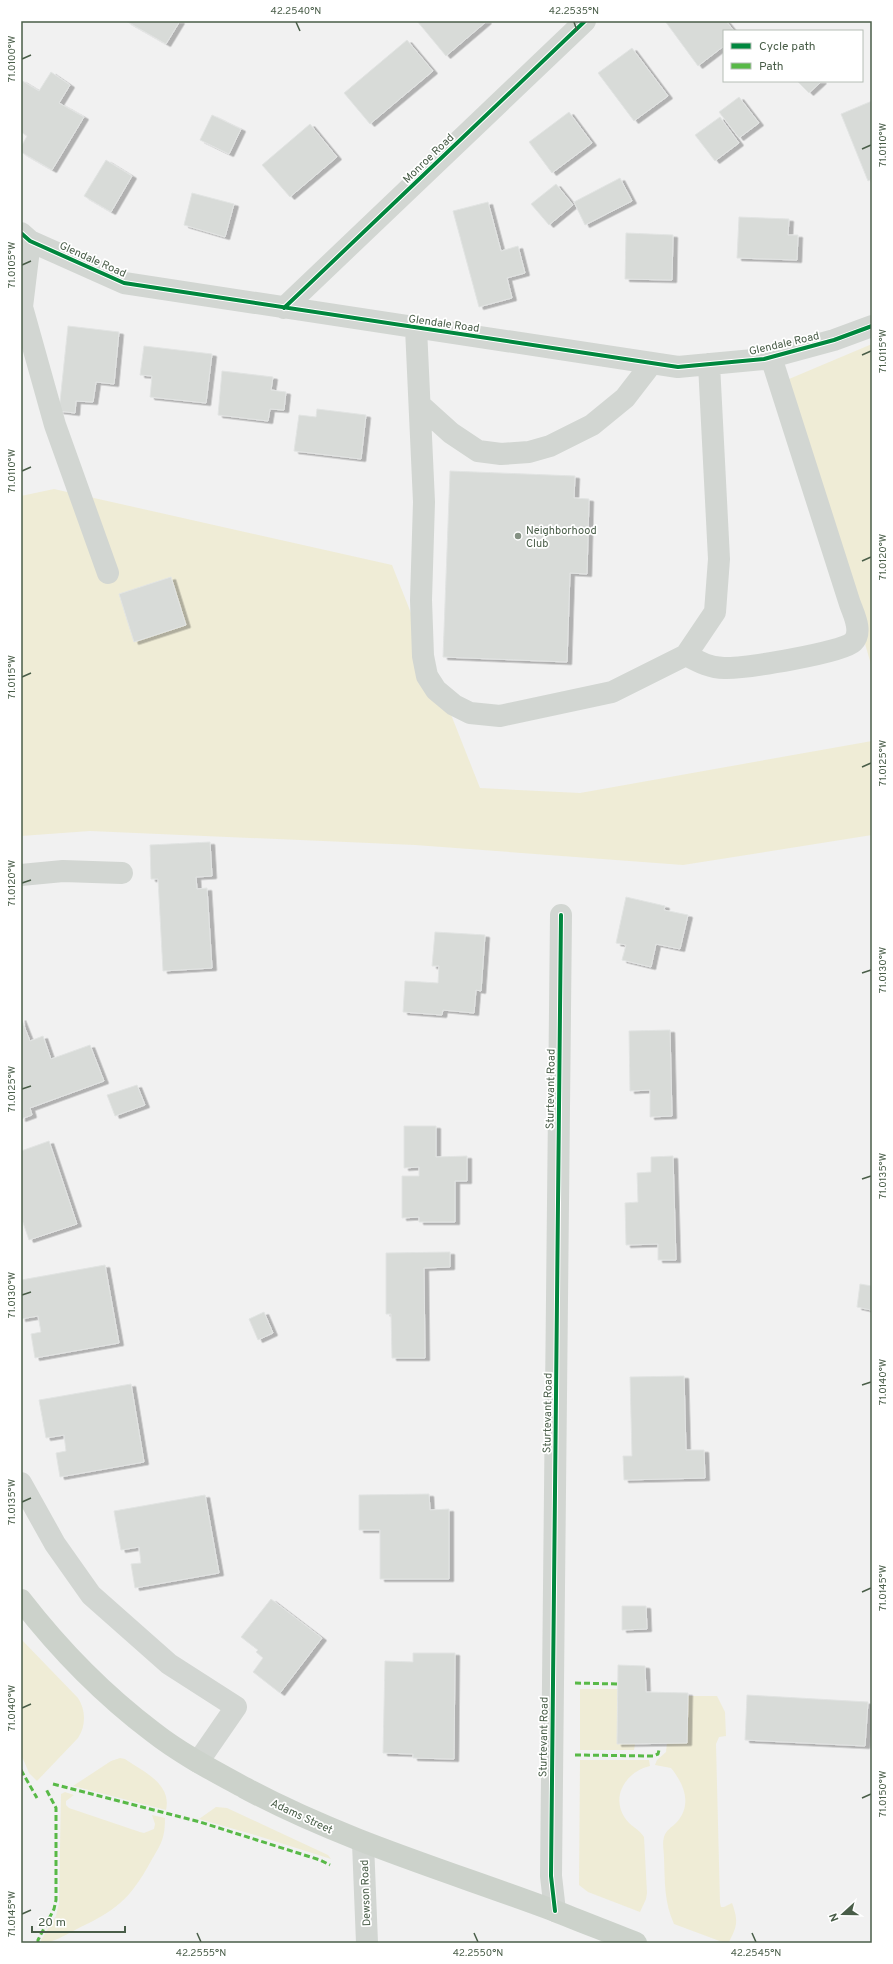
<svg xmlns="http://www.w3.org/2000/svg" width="893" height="1964" font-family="Overpass,sans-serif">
  <defs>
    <filter id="shadow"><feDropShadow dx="4.5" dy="2.5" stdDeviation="0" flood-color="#0004"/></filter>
  </defs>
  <rect width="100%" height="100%" fill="#f1f1f1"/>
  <path fill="#efecd6" d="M872 344V668L789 379Z
    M54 489 392 565 480 788 580 793 872 741V835L683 865 415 845 90 831 21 836V496Z
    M21 1639 78 1698C86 1710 86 1726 78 1738L37 1781 29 1773 21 1754Z
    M580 1689H618V1744H635L634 1750H580Z
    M688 1696H717L725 1712 726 1736 719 1737 716 1744 720 1903 721 1907H724L732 1903C738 1920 738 1925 729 1942L725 1943 674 1924C664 1902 665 1882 664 1858 664 1851 662 1843 664 1837 666 1830 672 1827 676 1823 693 1805 684 1784 671 1768L655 1765 657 1760 666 1752 667 1743H686Z
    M120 1758 125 1759C144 1772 172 1784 166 1810L73 1786 111 1761Z
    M580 1760H649L650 1766C627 1771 610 1796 625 1818 630 1826 639 1829 644 1837L647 1893 646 1899 640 1912 588 1892 579 1885Z
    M65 1792 74 1795 66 1801V1805L69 1808 140 1832 144 1833 154 1829 155 1824 152 1815 165 1818C165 1839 161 1844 151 1861 129 1901 116 1910 75 1930 65 1935 53 1943 41 1943V1940L56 1916 59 1903 61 1794Z
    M216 1807 227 1808 328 1855 331 1859 255 1835 199 1819Z"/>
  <path fill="#d8dbd8" stroke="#e2e4e3" filter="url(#shadow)" d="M126 21H180L166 44Z
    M417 21H487L446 56Z
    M665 21H726L734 31H724V46L698 66Z
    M407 40 433 71 370 124 344 93Z
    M632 48 668 96 634 121 598 73Z
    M51 72 70 85 59 103 84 117 52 170 21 152V147L27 136 21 132V80L39 91Z
    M797 81H822L809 93Z
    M739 97 759 123 739 138 719 112Z
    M872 101V179L868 181 841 114Z
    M569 112 592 143 552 173 529 142Z
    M212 115 241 129 229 154 200 140Z
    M720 117 739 143 715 161 695 135Z
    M310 124 337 157 290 197 262 165Z
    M106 160 132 176 111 212 84 196Z
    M620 178 632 201 585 225 574 202Z
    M556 184 573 205 549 225 531 204Z
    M192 193 234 204 225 237 184 225Z
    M488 202 501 251 518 246 525 273 507 278 512 298 479 307 453 211Z
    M739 217 789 219 788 235H798L797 260 737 258Z
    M626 233 673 235 672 280 625 279Z
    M68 326 119 332 114 384 96 382 93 402 76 401 75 413 59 411Z
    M144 346 212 354 206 403 150 397 152 376 140 375Z
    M222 371 273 377 271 390 286 392 284 410 270 409 268 421 218 415Z
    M317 409 366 415 361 459 294 451 299 415 316 417Z
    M450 471 575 476 574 498 589 499 587 574 570 573 567 662 443 657Z
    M171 577 186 625 134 642 119 594Z
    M210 842 212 876 196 877 197 889 207 888 212 968 163 971 158 879H151L150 845Z
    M626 897 665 906 664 910 688 915 680 949 656 944 651 967 622 960 626 945 616 943Z
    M435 932 485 935 481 991 476 990 474 1013 443 1010 442 1015 403 1012 405 981 438 983 439 966H432Z
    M21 1018 30 1041 43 1036 51 1059 90 1045 104 1081 30 1108 32 1115 21 1119Z
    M670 1030 672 1116 650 1117V1090L630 1091 629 1031Z
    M137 1085 145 1105 115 1116 107 1095Z
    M404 1126H436V1157L467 1156V1181H455V1222H419V1217L402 1218V1176H419V1167L404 1168Z
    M49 1141 77 1224 29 1240 21 1217V1151Z
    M673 1156 676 1260H658V1244L626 1245 625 1203 638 1202 637 1173 651 1172V1157Z
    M450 1252V1267L424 1268 425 1358H392L391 1314H386V1253Z
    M105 1265 119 1343 35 1358 31 1334 41 1332 38 1316 21 1319V1280Z
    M860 1284 872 1286 871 1310 857 1307Z
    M264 1312 273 1333 258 1340 249 1319Z
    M684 1376 686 1450H704L705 1478 624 1480 623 1456H632L630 1377Z
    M131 1384 144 1462 60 1477 56 1453 66 1451 64 1435 46 1438 39 1400Z
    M429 1494 430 1510 449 1509V1579H380V1530H359V1495Z
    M205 1495 219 1573 135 1588 131 1564 141 1563 139 1547 121 1550 114 1511Z
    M271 1599 322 1638 280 1693 253 1672 263 1658 256 1652 258 1650 241 1637Z
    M622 1606H646L647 1629 622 1630Z
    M413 1653H455L454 1759 413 1758V1754L383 1753 385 1661 413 1662Z
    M618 1665 645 1666 646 1692 688 1693 687 1743 617 1744Z
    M747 1695 868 1702 865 1746 745 1740Z"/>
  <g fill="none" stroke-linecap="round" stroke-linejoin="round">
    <path stroke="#d2d6d2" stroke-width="22" d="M21 233 30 241 124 283 678 367 764 359 834 340 872 326
      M30 241 22 307 55 425 108 573
      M284 308 585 21
      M416 328 424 502 421 600 423 656 427 676 436 690 454 705 470 713 500 716 612 692 686 655 715 612 719 559 709 364
      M420 405 451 433 478 451 501 454 529 452 550 446 592 425 625 398 652 363
      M686 655C699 662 712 669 727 668 746 668 842 653 853 642 863 632 854 615 850 604L771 357
      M21 875 63 871 122 873
      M21 1483 55 1544 91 1595 169 1664 236 1707 198 1762
      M363 1843 367 1943
      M555 1911 551 1876 561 915"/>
    <path stroke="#ccd2cb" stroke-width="22" d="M21 1600C59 1649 104 1695 153 1732 181 1754 214 1771 245 1788 344 1841 451 1872 555 1911 582 1922 609 1932 636 1943"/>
    <path stroke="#58b947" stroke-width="3" stroke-dasharray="6 3" stroke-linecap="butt" d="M575 1683 618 1684
      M575 1755 653 1756 658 1754 659 1750
      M21 1770 37 1798
      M53 1784 200 1822 320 1860 330 1865
      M38 1943V1940L54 1909 56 1900V1808L46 1789"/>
    <g stroke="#fff" stroke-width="6">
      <path id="cycleway" d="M21 233 30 241 124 283 678 367 764 359 834 340 872 326
        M284 308 585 21
        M555 1911 551 1876 561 915"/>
    </g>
    <use href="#cycleway" stroke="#00873e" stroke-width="4"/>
  </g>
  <path fill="none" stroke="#495d48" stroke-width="1.5" d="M296 22 300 31M574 22 577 31M22 59 31 55M862 149 871 145M22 265 31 261M862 355 871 351M22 471 31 467M862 561 871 557M22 677 31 673M862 767 871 763M22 883 31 880M862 973 871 970M22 1089 31 1086M862 1179 871 1176M22 1295 31 1292M862 1385 871 1382M22 1502 31 1498M862 1592 871 1588M22 1708 31 1704M862 1798 871 1794M22 1914 31 1910M197 1933 201 1942M474 1933 478 1942M752 1933 756 1942"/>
  <circle fill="#849183" stroke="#fff" stroke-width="1.5" cx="518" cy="536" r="4"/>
  <g text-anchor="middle" stroke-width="3.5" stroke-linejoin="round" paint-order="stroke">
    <g font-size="11" fill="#495d48" stroke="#fff">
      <text transform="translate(428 158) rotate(-44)" y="4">Monroe Road</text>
      <text transform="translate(93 259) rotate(24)" y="4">Glendale Road</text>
      <text transform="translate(444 323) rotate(8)" y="4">Glendale Road</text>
      <text transform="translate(784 343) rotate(-13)" y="4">Glendale Road</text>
      <text transform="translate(550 1089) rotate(-89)" y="4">Sturtevant Road</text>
      <text transform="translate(547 1413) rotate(-89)" y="4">Sturtevant Road</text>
      <text transform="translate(543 1737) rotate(-89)" y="4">Sturtevant Road</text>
      <text transform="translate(302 1816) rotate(25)" y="4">Adams Street</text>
      <text transform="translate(365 1893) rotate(-92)" y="4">Dewson Road</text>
    </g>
    <g font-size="11" fill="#495d48" stroke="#fff" text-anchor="start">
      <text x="526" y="534">Neighborhood<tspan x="526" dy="13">Club</tspan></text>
    </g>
  </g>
  <rect width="893" height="1964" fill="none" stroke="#ffffff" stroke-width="44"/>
  <rect x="723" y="30" width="140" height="52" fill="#ffffff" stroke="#b6beb6"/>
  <rect x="731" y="43" width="20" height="6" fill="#00873e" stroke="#b6beb6"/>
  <text x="759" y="50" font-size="12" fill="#495d48">Cycle path</text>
  <rect x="731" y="63" width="20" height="6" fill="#58b947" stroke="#b6beb6"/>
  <text x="759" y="70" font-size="12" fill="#495d48">Path</text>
  <g transform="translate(843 1914) rotate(249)" stroke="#ffffff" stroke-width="3" paint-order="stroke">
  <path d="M0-3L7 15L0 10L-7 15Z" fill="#495d48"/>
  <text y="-6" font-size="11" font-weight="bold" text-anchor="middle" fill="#495d48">N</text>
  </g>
  <path d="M32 1926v6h93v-6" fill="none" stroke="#495d48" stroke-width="2"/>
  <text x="38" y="1926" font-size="12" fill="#495d48" stroke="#ffffff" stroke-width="3" paint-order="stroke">20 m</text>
  <rect x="22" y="22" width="849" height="1920" fill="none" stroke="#495d48" stroke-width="1.5"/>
  <g font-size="10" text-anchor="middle" fill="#495d48">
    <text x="296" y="14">42.2540°N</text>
    <text x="574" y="14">42.2535°N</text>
    <text transform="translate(11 59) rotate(-90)" y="4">71.0100°W</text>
    <text transform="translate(882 145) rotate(-90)" y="4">71.0110°W</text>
    <text transform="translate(11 265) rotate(-90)" y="4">71.0105°W</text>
    <text transform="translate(882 351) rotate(-90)" y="4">71.0115°W</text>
    <text transform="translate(11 471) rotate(-90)" y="4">71.0110°W</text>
    <text transform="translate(882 557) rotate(-90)" y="4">71.0120°W</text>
    <text transform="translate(11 677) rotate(-90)" y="4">71.0115°W</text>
    <text transform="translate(882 763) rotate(-90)" y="4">71.0125°W</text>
    <text transform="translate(11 883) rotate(-90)" y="4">71.0120°W</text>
    <text transform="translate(882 970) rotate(-90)" y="4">71.0130°W</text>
    <text transform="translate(11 1089) rotate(-90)" y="4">71.0125°W</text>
    <text transform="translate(882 1176) rotate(-90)" y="4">71.0135°W</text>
    <text transform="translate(11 1295) rotate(-90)" y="4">71.0130°W</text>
    <text transform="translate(882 1382) rotate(-90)" y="4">71.0140°W</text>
    <text transform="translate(11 1502) rotate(-90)" y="4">71.0135°W</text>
    <text transform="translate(882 1588) rotate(-90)" y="4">71.0145°W</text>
    <text transform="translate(11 1708) rotate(-90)" y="4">71.0140°W</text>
    <text transform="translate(882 1794) rotate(-90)" y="4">71.0150°W</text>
    <text transform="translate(11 1914) rotate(-90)" y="4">71.0145°W</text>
    <text x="201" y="1956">42.2555°N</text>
    <text x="478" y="1956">42.2550°N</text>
    <text x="756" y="1956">42.2545°N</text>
  </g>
</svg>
